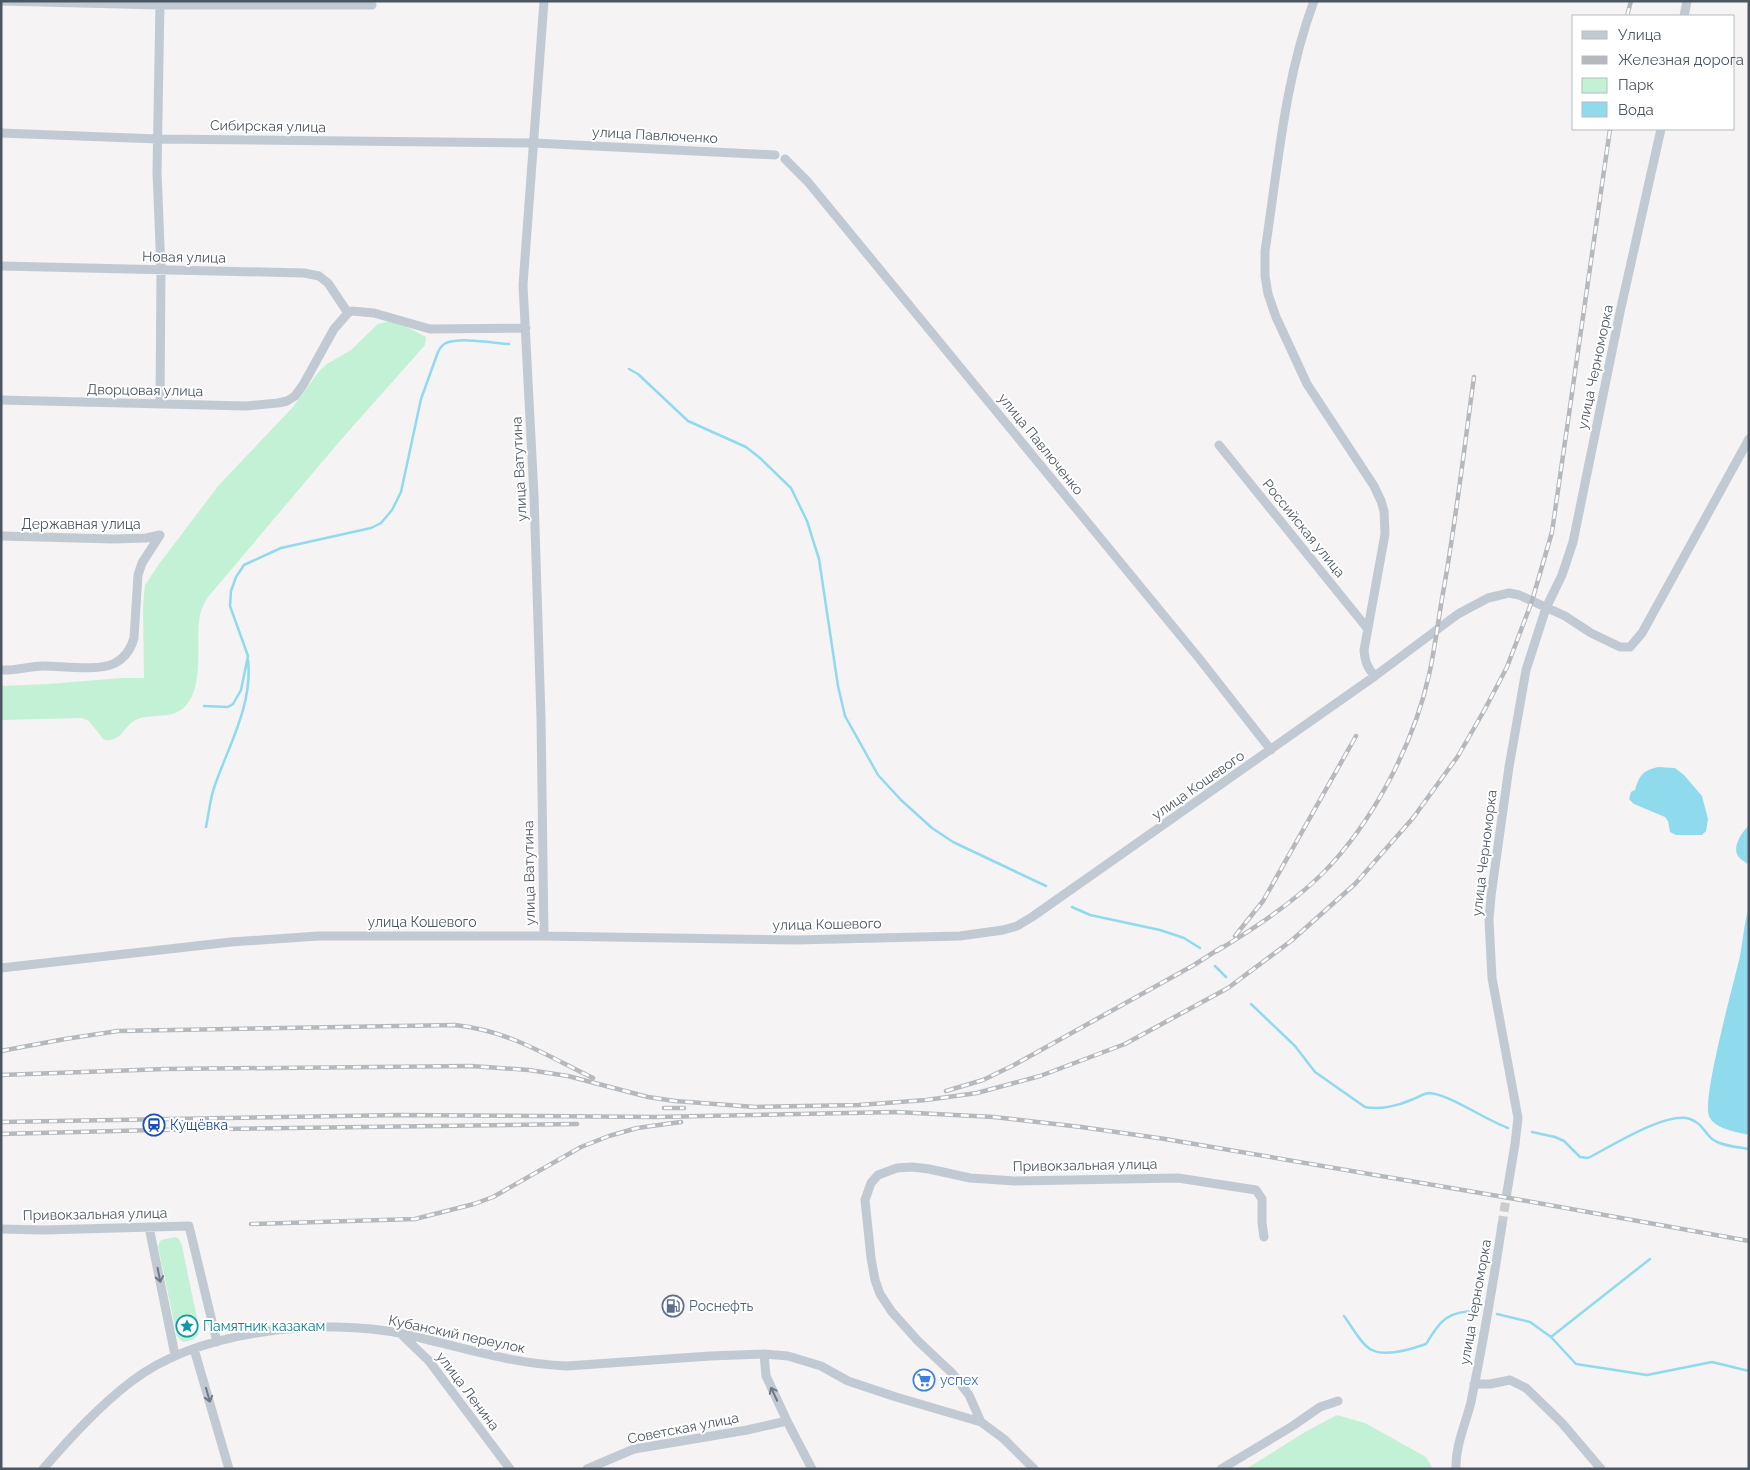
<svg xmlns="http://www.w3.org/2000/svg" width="1750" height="1470" font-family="Raleway,sans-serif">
  <rect width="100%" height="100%" fill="#f5f3f3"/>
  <path fill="#c3f1d5" d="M390 321 409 328 426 337 425 345 339 442 208 597C203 605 200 612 199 622 196 648 206 701 175 713 163 718 150 714 138 719 123 724 124 742 104 740L89 721 82 718 1 720V686L48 684 121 678H144L143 608 144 595 145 585 159 564 219 485 293 407 320 370 327 364 351 350 378 324Z
    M176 1237 179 1239 182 1246 199 1328 198 1335 193 1340 183 1342 177 1336 158 1246 161 1240Z
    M1337 1415 1365 1423 1426 1457 1433 1469H1246L1305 1432Z"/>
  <path fill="#90daee" d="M1658 767 1675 768 1684 775 1702 796 1708 819 1706 831 1702 835H1676L1670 832 1668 821 1665 817 1634 804 1629 799 1631 792 1635 790C1640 775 1642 771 1658 767Z
    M1749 825V865C1744 861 1739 859 1737 854 1733 845 1743 831 1749 825Z
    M1749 907V1135C1737 1132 1714 1129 1709 1116 1702 1097 1734 983 1740 956 1743 940 1744 924 1749 907Z"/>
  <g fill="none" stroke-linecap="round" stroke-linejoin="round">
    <path stroke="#90daee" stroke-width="2.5" d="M629 369 638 374 688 421 746 447 760 458 791 488 807 521 819 559 838 686 845 716 878 775 901 800 932 828 953 842 1046 886
      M204 706 228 707 233 704 241 690 248 656 230 606 231 591 236 577 244 565 281 548 371 528 381 523 392 510 401 492 421 399 438 352C440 348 442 345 446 343 461 337 493 343 509 344
      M206 827C209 813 210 798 215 785 229 745 253 704 248 660
      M1072 907 1090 915 1160 930 1184 938 1200 948
      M1215 966 1226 977
      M1251 1004 1295 1046 1315 1072 1365 1107C1379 1110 1398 1106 1411 1100 1417 1098 1422 1094 1429 1093 1446 1093 1488 1121 1508 1128
      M1532 1132 1555 1137 1564 1141 1580 1157 1588 1158C1610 1147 1666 1111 1690 1119 1703 1124 1703 1131 1712 1139 1721 1146 1738 1147 1749 1149
      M1497 1314 1530 1322 1551 1337 1576 1364 1647 1375 1712 1362 1749 1371
      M1344 1316C1351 1325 1362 1346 1372 1350 1386 1357 1412 1349 1426 1344 1441 1320 1447 1311 1477 1311
      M1551 1337 1650 1259"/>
    <path stroke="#caccce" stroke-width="9" stroke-dasharray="9 4.5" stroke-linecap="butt" d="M1502 1225 1507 1192"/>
    <path stroke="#c1cad2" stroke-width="9" d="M1 1 160 5H372
      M160 1 157 172 161 270 160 404
      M1314 1C1284 81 1278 167 1265 251V276L1268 294 1276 317 1307 384 1374 486 1381 501 1384 511 1385 534 1364 650C1365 661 1367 668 1375 676
      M1684 16 1687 1
      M1 133 158 139 534 143 775 155
      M785 159 808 182 1198 657 1271 750
      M1 266 304 273 319 276 328 283 348 313
      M1 400 246 406 278 403 287 401 295 396 303 385 334 329 348 313 352 311 374 313 430 329 526 328
      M1219 445 1367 628
      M1 536 114 539 146 538 160 535
      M1 670C15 671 29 666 44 666 62 666 97 671 113 664 124 659 131 649 134 638L138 575 142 563 160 535
      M544 936 541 718 534 496 523 285 544 1
      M1 968 231 942 318 936H544L796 940 960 936 1003 930 1017 926 1032 917 1375 676 1458 614 1488 598 1509 593 1519 595 1565 616 1591 633 1620 647H1630L1642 633 1749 439
      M1507 1192 1515 1144 1518 1118 1492 978 1489 920 1491 896 1509 767 1526 670 1546 608 1562 575 1573 542 1620 312 1661 129
      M149 1227 175 1355
      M1 1229 44 1230 189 1226 217 1342
      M402 1335 429 1361 510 1469
      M194 1349 229 1469
      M764 1354 766 1376 787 1421 812 1469
      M1474 1384H1490L1510 1380 1526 1388 1562 1423 1601 1469
      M981 1422 969 1395 952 1373 918 1341 892 1312 880 1294 875 1280 871 1258 865 1200 871 1183 878 1175 897 1168 912 1167 929 1169 970 1178 1015 1181 1178 1178 1256 1190 1262 1199V1223L1264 1237
      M43 1469C70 1438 99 1406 132 1381 199 1330 322 1317 404 1334 458 1346 511 1364 567 1366L710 1356 764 1354 788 1356 821 1366 848 1381 896 1397 981 1422 1004 1439 1034 1469
      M587 1469 634 1449 747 1430 787 1421
      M1221 1469 1291 1427 1320 1407 1338 1401
      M1456 1469C1455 1446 1466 1423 1471 1402 1483 1343 1493 1284 1502 1225"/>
    <g stroke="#b5b8bd" stroke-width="4.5">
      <path id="rail" d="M1627 16 1631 1
        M1235 936 1263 901 1356 736
        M1217 951C1253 929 1290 905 1321 875 1372 824 1413 746 1429 675 1435 648 1438 621 1443 593 1456 521 1464 449 1474 377
        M1 1051 65 1039 118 1031 455 1025C510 1031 545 1055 593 1078
        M1 1075 165 1069 471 1066 529 1070 568 1076 648 1097 675 1101 755 1107 859 1105 926 1100 977 1093 1040 1076 1125 1044 1228 988 1291 941 1355 884 1413 818 1458 756 1485 709 1507 667 1532 601 1552 532 1610 129
        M946 1091 983 1080 1014 1065 1194 965 1222 947
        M664 1108H684
        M1 1122 400 1115 655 1117 896 1112 994 1117 1081 1127 1165 1139 1521 1200 1749 1241
        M1 1134 154 1130 577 1124
        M251 1224 415 1219 474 1204 493 1197 581 1147 609 1136 637 1128 681 1122"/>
    </g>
    <use href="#rail" stroke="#fff" stroke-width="2.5" stroke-dasharray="8" stroke-linecap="butt"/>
  </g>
  <defs><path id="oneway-shaft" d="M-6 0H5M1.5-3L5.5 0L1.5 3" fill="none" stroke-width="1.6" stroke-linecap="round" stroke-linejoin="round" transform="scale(1.25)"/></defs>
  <g stroke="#6e7983">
    <use href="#oneway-shaft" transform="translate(159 1275) rotate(79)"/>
    <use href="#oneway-shaft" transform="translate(774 1394) rotate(-115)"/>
    <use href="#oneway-shaft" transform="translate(208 1395) rotate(74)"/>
  </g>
  <defs>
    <g id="station-ring" transform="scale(1.125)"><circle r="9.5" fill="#fff" stroke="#1a4fb4" stroke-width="1.5"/><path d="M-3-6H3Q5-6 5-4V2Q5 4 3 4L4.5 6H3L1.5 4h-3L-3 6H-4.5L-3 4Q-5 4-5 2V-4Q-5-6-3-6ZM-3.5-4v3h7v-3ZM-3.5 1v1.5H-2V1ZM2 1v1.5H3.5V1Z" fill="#1a4fb4"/></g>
    <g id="fuel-ring" transform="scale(1.125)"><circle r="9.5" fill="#fff" stroke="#5c6f8a" stroke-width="1.5"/><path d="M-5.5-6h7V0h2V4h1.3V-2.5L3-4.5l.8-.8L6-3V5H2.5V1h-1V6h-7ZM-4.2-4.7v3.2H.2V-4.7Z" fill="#5c6f8a"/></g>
    <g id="sight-ring" transform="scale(1.125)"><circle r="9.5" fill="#fff" stroke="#0f9aa8" stroke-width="1.5"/><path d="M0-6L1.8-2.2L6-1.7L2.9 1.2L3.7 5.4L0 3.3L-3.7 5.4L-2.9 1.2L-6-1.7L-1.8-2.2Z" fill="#0f9aa8"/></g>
    <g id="supermarket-ring" transform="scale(1.125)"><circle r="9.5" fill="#fff" stroke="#3f7fe0" stroke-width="1.5"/><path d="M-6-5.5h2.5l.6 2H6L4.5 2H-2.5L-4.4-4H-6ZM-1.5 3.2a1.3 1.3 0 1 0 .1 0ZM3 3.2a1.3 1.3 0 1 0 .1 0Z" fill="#3f7fe0"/></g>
  </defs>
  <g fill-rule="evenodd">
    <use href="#station-ring" x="154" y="1125"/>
    <use href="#fuel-ring" x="673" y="1306"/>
    <use href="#sight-ring" x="187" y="1326"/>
    <use href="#supermarket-ring" x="924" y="1380"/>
  </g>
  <g text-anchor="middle" stroke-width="4" stroke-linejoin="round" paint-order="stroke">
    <g font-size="14" fill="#4a5661" stroke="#fff">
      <text transform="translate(268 126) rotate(1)" y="5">Сибирская улица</text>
      <text transform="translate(655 135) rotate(3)" y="5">улица Павлюченко</text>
      <text transform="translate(184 257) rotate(1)" y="5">Новая улица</text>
      <text transform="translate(1595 367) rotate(-78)" y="5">улица Черноморка</text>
      <text transform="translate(145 390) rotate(1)" y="5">Дворцовая улица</text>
      <text transform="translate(1041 444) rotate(51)" y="5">улица Павлюченко</text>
      <text transform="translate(519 469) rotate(-93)" y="5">улица Ватутина</text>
      <text x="81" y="529">Державная улица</text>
      <text transform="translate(1304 528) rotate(51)" y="5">Российская улица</text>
      <text transform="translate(1198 785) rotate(-35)" y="5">улица Кошевого</text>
      <text transform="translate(1484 853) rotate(-83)" y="5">улица Черноморка</text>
      <text transform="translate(529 873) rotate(-91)" y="5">улица Ватутина</text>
      <text x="422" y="927">улица Кошевого</text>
      <text transform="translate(827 924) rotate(-1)" y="5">улица Кошевого</text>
      <text transform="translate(1085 1165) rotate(-1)" y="5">Привокзальная улица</text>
      <text transform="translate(95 1214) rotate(-1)" y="5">Привокзальная улица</text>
      <text transform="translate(1475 1302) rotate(-80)" y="5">улица Черноморка</text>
      <text transform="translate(457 1334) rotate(12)" y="5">Кубанский переулок</text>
      <text transform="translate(468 1391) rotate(53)" y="5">улица Ленина</text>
      <text transform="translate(683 1428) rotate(-11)" y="5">Советская улица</text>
    </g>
    <g font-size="14" fill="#164399" stroke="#fff" text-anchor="start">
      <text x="170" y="1130">Кущёвка</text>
    </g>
    <g font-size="14" fill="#4e5e75" stroke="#fff" text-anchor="start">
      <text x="689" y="1311">Роснефть</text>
    </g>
    <g font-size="14" fill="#0d838f" stroke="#fff" text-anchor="start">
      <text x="203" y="1331">Памятник казакам</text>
    </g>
    <g font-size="14" fill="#366cbe" stroke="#fff" text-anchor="start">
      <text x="940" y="1385">успех</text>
    </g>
  </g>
  <rect width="1750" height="1470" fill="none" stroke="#4a5661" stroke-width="5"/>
  <rect x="1572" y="15" width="162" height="115" fill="#ffffff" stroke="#b7bbc0"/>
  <rect x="1582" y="31" width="25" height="8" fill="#c1cad2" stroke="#b7bbc0"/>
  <text x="1618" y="40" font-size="15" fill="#4a5661">Улица</text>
  <rect x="1582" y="56" width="25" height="8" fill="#b5b8bd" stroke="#b7bbc0"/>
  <text x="1618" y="65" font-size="15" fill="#4a5661">Железная дорога</text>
  <rect x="1582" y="78" width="25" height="15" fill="#c3f1d5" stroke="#b7bbc0"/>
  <text x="1618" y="90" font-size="15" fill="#4a5661">Парк</text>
  <rect x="1582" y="102" width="25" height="15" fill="#90daee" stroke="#b7bbc0"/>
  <text x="1618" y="115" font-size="15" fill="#4a5661">Вода</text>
</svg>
